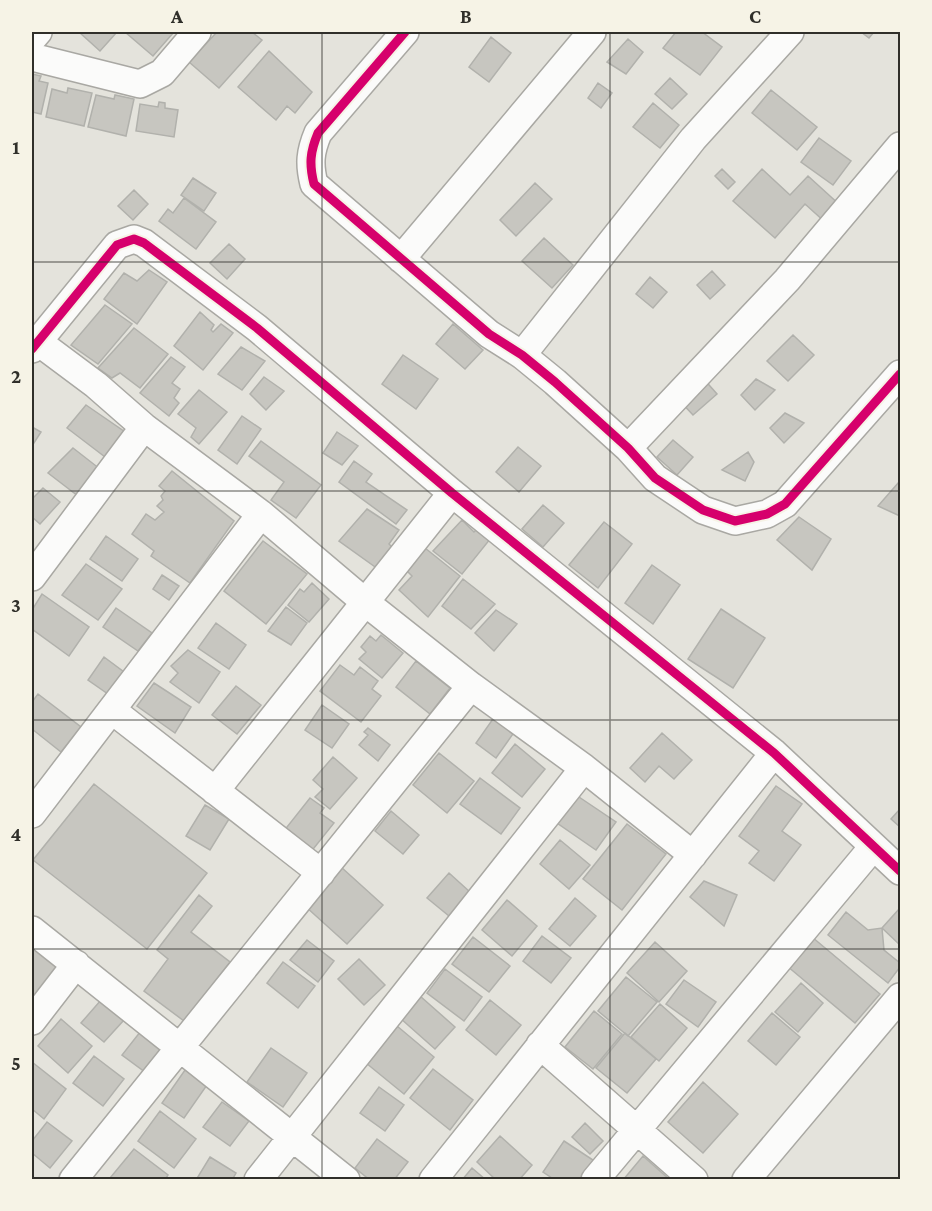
<svg xmlns="http://www.w3.org/2000/svg" width="932" height="1211" font-family="'Crimson Pro',serif">
  <rect width="100%" height="100%" fill="#e4e3dc"/>
  <path fill="#c7c6c0" stroke="#b1b1ac" stroke-width="1.5" d="M79 32H117L100 51Z
    M125 32H174L153 56Z
    M217 32H252L262 40 219 88 189 62Z
    M676 32H702L722 47 700 75 663 48Z
    M861 32H874L869 38Z
    M491 37 511 53 489 82 469 67Z
    M628 39 643 52 626 74 607 62Z
    M269 51 312 92 295 113 287 106 276 120 238 87Z
    M32 74 41 76 39 81 48 83 41 114 32 112Z
    M670 78 687 94 672 109 655 94Z
    M598 83 612 93 601 108 588 98Z
    M68 88 92 93 84 126 46 117 52 89 67 93Z
    M771 90 817 127 797 150 752 113Z
    M96 95 114 99 115 95 134 99 126 136 88 127Z
    M159 102 165 103V108L178 110 174 137 136 131 140 104 158 107Z
    M653 103 679 125 660 148 633 127Z
    M819 138 851 161 833 185 801 162Z
    M722 169 735 182 728 189 715 176Z
    M762 169 790 195 808 176 841 206 826 223 805 204 775 238 733 201Z
    M193 178 216 193 204 211 181 195Z
    M535 183 552 199 516 236 500 220Z
    M134 190 148 204 133 220 118 206Z
    M184 198 216 222 196 249 159 221 168 209 173 213Z
    M544 238 573 265 552 288 522 261Z
    M229 244 245 259 227 279 210 263Z
    M149 270 167 282 137 324 104 299 124 273 137 281Z
    M712 271 725 285 710 299 697 285Z
    M650 277 667 292 653 308 636 294Z
    M105 305 132 324 98 364 71 345Z
    M200 312 214 325 211 330 213 332 221 324 233 333 203 370 174 346Z
    M453 324 483 350 465 369 436 344Z
    M134 328 168 354 140 388 120 373 112 378 98 368Z
    M793 335 814 355 788 381 767 361Z
    M241 347 265 361 242 390 218 374Z
    M403 355 438 379 416 409 382 384Z
    M171 357 185 367 172 383 180 389 174 398 179 403 169 416 140 393Z
    M264 377 284 391 266 410 250 394Z
    M702 377 717 394 693 415 678 399Z
    M756 379 775 390 755 410 741 395Z
    M199 390 227 412 199 444 191 437 196 428 178 414Z
    M86 405 128 434 109 460 67 428Z
    M785 413 804 423 784 443 770 428Z
    M242 416 261 429 237 464 218 450Z
    M32 427 41 432 32 446Z
    M337 432 358 446 342 465 323 453Z
    M673 440 693 457 677 475 657 457Z
    M261 441 321 485 296 518 271 500 284 482 249 456Z
    M518 447 541 466 519 492 496 472Z
    M73 448 100 469 78 496 48 473Z
    M748 452 754 462 745 481 722 470Z
    M354 461 372 474 366 482 407 510 396 524 339 482Z
    M172 471 234 521 190 583 151 556 154 551 132 534 146 514 155 520 164 512 157 506 163 500 161 496 165 491 159 486Z
    M899 482 900 485V516L878 506Z
    M43 488 60 502 40 524 32 517V499Z
    M543 505 564 523 543 547 522 529Z
    M367 509 399 530 389 544 394 549 378 569 339 541Z
    M799 517 831 539 812 570 777 540Z
    M462 520 474 532 478 528 491 538 462 574 433 551Z
    M604 522 632 544 598 588 569 565Z
    M106 536 138 559 122 581 90 559Z
    M263 541 307 574 266 624 224 591Z
    M425 548 460 576 428 617 399 590 412 576 405 569Z
    M86 564 122 589 98 620 62 595Z
    M652 565 680 585 653 624 625 603Z
    M162 575 179 586 169 600 153 589Z
    M463 579 495 604 471 629 442 606Z
    M312 583 329 599 309 622 288 605 300 589 304 592Z
    M42 594 89 627 69 656 32 629V610Z
    M286 607 307 623 291 645 268 631Z
    M116 608 152 633 138 651 103 627Z
    M721 609 765 638 733 688 688 659Z
    M496 610 517 624 494 651 475 633Z
    M216 623 246 645 229 669 198 648Z
    M381 635 403 653 382 678 359 659 366 652 361 647 370 636 376 641Z
    M188 650 220 672 199 703 170 682 178 673 171 666Z
    M104 657 124 672 108 694 88 680Z
    M416 661 450 688 430 714 396 687Z
    M340 665 354 675 360 667 378 681 372 689 381 696 361 722 320 691Z
    M154 683 191 707 175 733 137 706Z
    M236 686 261 705 237 734 212 715Z
    M38 694 81 727 61 752 32 729V702Z
    M322 705 349 724 332 748 305 730Z
    M495 716 515 731 496 758 476 743Z
    M368 728 390 745 378 761 359 745 368 735 364 732Z
    M662 733 692 760 674 779 659 766 645 782 630 768Z
    M515 744 545 769 522 797 492 773Z
    M439 753 474 781 447 813 413 785Z
    M333 757 357 778 330 809 315 797 323 789 313 780Z
    M480 778 520 808 501 834 460 804Z
    M94 784 207 873 147 949 33 860Z
    M776 786 802 804 782 831 801 845 774 881 749 863 759 851 739 836Z
    M576 795 616 822 596 850 557 823Z
    M310 798 324 808 320 813 334 823 310 853 283 832Z
    M205 805 229 819 210 850 186 836Z
    M900 809V827L891 819Z
    M391 811 419 835 403 854 375 831Z
    M627 824 666 854 622 910 583 879Z
    M560 840 590 865 569 889 540 864Z
    M341 867 383 905 347 944 305 906Z
    M449 873 470 892 449 916 427 898Z
    M704 881 737 895 724 926 690 897Z
    M199 895 212 906 191 932 230 962 184 1021 144 991 168 959 157 950Z
    M575 898 596 916 570 946 549 929Z
    M507 900 537 926 512 956 482 930Z
    M900 908V945L882 928Z
    M846 912 868 930 882 928 884 950 900 963V967L888 983 828 935Z
    M542 936 571 958 551 983 523 961Z
    M473 937 510 966 489 992 452 964Z
    M812 937 880 994 855 1023 787 966Z
    M307 940 334 961 318 982 290 960Z
    M655 942 687 971 659 1002 627 973Z
    M35 948 66 972 32 1008V952Z
    M359 959 385 985 364 1005 338 979Z
    M283 962 315 986 298 1008 267 983Z
    M445 969 482 997 464 1021 427 993Z
    M626 977 657 1002 628 1036 598 1011Z
    M684 980 716 1002 698 1027 666 1004Z
    M801 983 823 1003 798 1032 775 1012Z
    M420 996 455 1027 435 1049 400 1018Z
    M101 1000 124 1020 104 1042 81 1023Z
    M490 1000 521 1025 496 1055 466 1030Z
    M660 1004 687 1028 659 1061 631 1037Z
    M594 1011 622 1034 593 1069 565 1047Z
    M772 1013 800 1037 776 1065 748 1041Z
    M61 1019 92 1046 68 1073 38 1046Z
    M397 1026 434 1057 404 1094 366 1063Z
    M144 1027 170 1048 149 1075 122 1055Z
    M625 1033 656 1059 627 1093 596 1068Z
    M271 1048 307 1073 283 1107 247 1082Z
    M94 1056 124 1079 103 1106 73 1083Z
    M32 1062 66 1089 44 1119 32 1109Z
    M433 1069 473 1100 450 1130 410 1098Z
    M185 1070 207 1085 184 1118 162 1103Z
    M703 1082 738 1114 703 1153 668 1122Z
    M379 1087 404 1105 385 1131 360 1113Z
    M222 1102 249 1121 230 1146 203 1127Z
    M160 1111 196 1139 174 1168 138 1141Z
    M47 1122 72 1141 50 1168 32 1153V1141Z
    M585 1123 603 1141 590 1154 572 1137Z
    M500 1136 532 1165 519 1180H496L477 1162Z
    M377 1139 408 1162 394 1180H370L355 1168Z
    M564 1141 596 1162 584 1180H555L543 1172Z
    M134 1149 168 1175 165 1180 110 1178Z
    M643 1156 670 1180H623Z
    M210 1157 236 1173 232 1180H196Z
    M472 1168 486 1180H462Z"/>
  <g fill="none" stroke-linecap="round" stroke-linejoin="round">
    <g stroke="#a9a8a3" stroke-width="30">
      <path id="street" d="M405 32 318 133C310 152 309 164 314 184L489 334 522 355 555 382 628 448 655 478 703 510 735 521 767 514 785 504 900 374
        M32 39 38 32
        M32 57 140 84 162 73 197 32
        M401 259 592 32
        M37 341 96 385 144 427 261 514 365 602 471 686 584 768 693 855
        M32 349 117 245 134 239 144 243 257 328 452 493 774 753 900 871
        M522 355 693 139 790 32
        M628 448 787 280 900 146
        M32 577 144 427
        M113 711 321 873
        M215 791 452 493
        M32 814 261 514
        M32 930 346 1180
        M32 1021 76 964
        M540 1045 694 1180
        M73 1180 471 686
        M258 1180 584 768
        M433 1180 774 753
        M595 1180 873 847
        M746 1180 900 997"/>
    </g>
    <use href="#street" stroke="#fbfbfa" stroke-width="27"/>
    <g stroke="#f6f3e6" stroke-width="13">
      <path id="cycleway" d="M405 32 318 133C310 152 309 164 314 184L489 334 522 355 555 382 628 448 655 478 703 510 735 521 767 514 785 504 900 374
        M32 349 117 245 134 239 144 243 257 328 452 493 774 753 900 871"/>
    </g>
    <use href="#cycleway" stroke="#d6006c" stroke-width="9"/>
  </g>
  <path fill="none" stroke="#302f2a" stroke-width="1.5" stroke-opacity="0.55" d="M322 32V1180M610 32V1180M32 262H900M32 491H900M32 720H900M32 949H900"/>
  <rect width="932" height="1211" fill="none" stroke="#f6f3e6" stroke-width="66"/>
  <rect x="33" y="33" width="866" height="1145" fill="none" stroke="#302f2a" stroke-width="2"/>
  <g font-size="20" text-anchor="middle" font-weight="bold" fill="#302f2a">
    <text x="177" y="23">A</text>
    <text x="466" y="23">B</text>
    <text x="755" y="23">C</text>
    <text x="16" y="154">1</text>
    <text x="16" y="383">2</text>
    <text x="16" y="612">3</text>
    <text x="16" y="841">4</text>
    <text x="16" y="1070">5</text>
  </g>
</svg>
